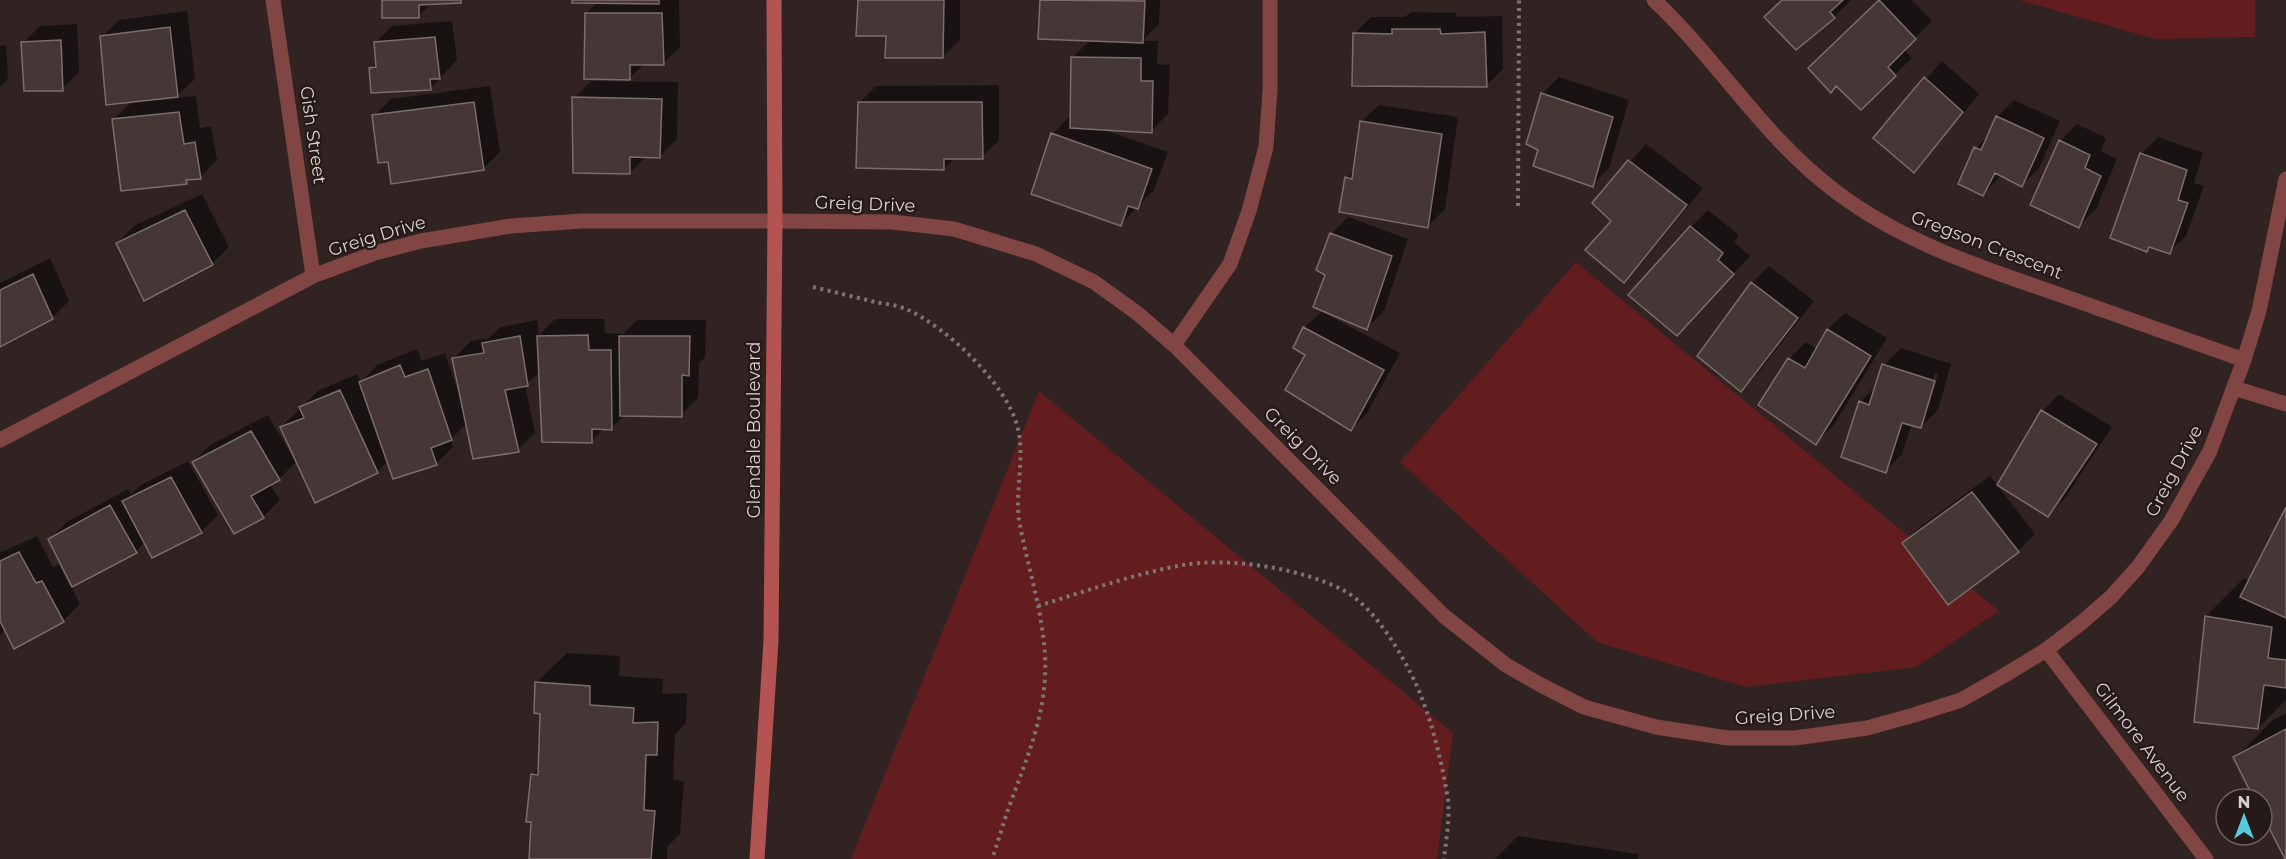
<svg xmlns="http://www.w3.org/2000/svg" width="2286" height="859" font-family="Montserrat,sans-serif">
  <rect width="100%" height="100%" fill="#302322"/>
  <path fill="#641d1e" d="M2019 0H2255V37L2155 39Z
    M1576 262 1999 611 1916 667 1746 687 1597 642 1400 462Z
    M1039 391 1453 733 1437 859H851Z"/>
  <path fill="#0007" fill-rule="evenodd" d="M383 0H462L432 3 418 16Z
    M573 0H679L680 47 663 64H644L628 80 586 13 598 2Z
    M859 0H960V40L943 57 887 35Z
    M1041 0H1160L1159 24 1142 41H1158L1157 64 1170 65 1168 114 1151 131 1104 130 1168 152 1154 190 1121 224 1053 134 1069 117 1072 118 1073 57 1091 39 1040 37Z
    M1782 0H1851L1834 17Z
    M1880 0H1912L1932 21 1904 49 1912 58 1861 108 1827 51Z
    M187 11 195 79 175 98 196 96 200 128 211 126 217 160 200 177 191 178 187 182 113 120 133 101 102 37 119 20Z
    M1411 12 1456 13 1457 17 1502 16 1503 69 1486 86 1354 34 1371 17H1405Z
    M452 21 457 60 430 89 370 69 377 62 375 43 392 26Z
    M77 24 79 72 62 89 23 43 40 26Z
    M6 45 8 79 0 87V46Z
    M1942 61 1979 94 1930 154 1914 171 1875 138Z
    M1559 77 1629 100 1609 168 1592 185 1540 149 1542 94Z
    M591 81 678 82 677 139 660 156H646L630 173 574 98Z
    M999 85V140L982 157H955L944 169 859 103 876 86Z
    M490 86 500 152 483 169 390 160 374 116 391 99Z
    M2014 100 2060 121 2039 168 2022 185 2001 175 1983 195 1960 183 1976 148 1990 134 1997 117Z
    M1379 105 1458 117 1445 209 1428 226 1346 178 1355 169 1362 121Z
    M2077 124 2106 138 2101 151 2117 159 2096 209 2079 226 2060 141Z
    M2158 137 2203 153 2194 183 2204 186 2186 236 2169 252 2151 246 2146 251 2141 154Z
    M1646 144 1703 188 1641 264 1624 281 1613 220 1594 203Z
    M202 194 229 247 212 264 117 243 134 226Z
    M1708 210 1739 235 1734 242 1750 256 1694 317 1691 227Z
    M1348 217 1408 239 1384 311 1367 328 1323 310 1322 312 1400 353 1367 413 1351 430 1307 354 1304 328 1323 310 1331 234Z
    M50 258 69 301 52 318 0 345V283Z
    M1769 266 1814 301 1758 373 1741 390 1752 283Z
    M1845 313 1887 338 1833 426 1816 443 1789 359 1806 342 1817 349 1828 329Z
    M555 319H604L605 333 623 334 637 320H706L705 357 699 364 698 398 681 415H625L611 428H605L591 441 540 372 525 385 535 433 518 450 467 423 451 439 453 447 436 464 388 461 377 472 297 461 279 479 270 484 280 500 263 517 193 462 210 445 268 415 294 459 296 458 281 427 318 391 357 374 361 382 377 365 417 349 422 361 445 353 460 397H462L454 358 471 341 489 338 501 327 537 320 539 335Z
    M1901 348 1951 364 1938 410 1921 427 1912 424 1902 454 1885 471 1860 402 1877 385 1884 365ZM1935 374H1938L1928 408H1925Z
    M2059 394 2112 427 2065 498 2048 515 1999 484 2043 411Z
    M188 461 218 515 201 532 145 542 136 552 71 586 80 604 63 621 6 629 0 635V553L37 536 53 567 59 565 70 586 73 585 50 539 67 522 128 489 131 494 141 485Z
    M1990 476 2035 534 2018 551 1904 543 1920 527Z
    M2286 511V700L2258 728 2206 616 2243 579 2250 580Z
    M567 653 620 656 619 676 663 679 662 694 687 693 686 723 675 735 673 780 684 781 680 834 667 847V859H530L532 775 540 767 542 712 537 682Z
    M2286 713V858L2262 811V799H2256L2235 758 2272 721Z
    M1518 836 1638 854V859H1495Z"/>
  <path fill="#453736" stroke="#7d6d6c" stroke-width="1.5" d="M382 0H461V3L419 5V18H382Z
    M572 0H659V4L572 3Z
    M858 0H944L943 58H885L886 36H856Z
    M1040 0 1145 1 1143 43 1038 39Z
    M1782 0H1843L1830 12 1835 18 1796 50 1764 17Z
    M1879 0 1916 39 1888 67 1896 76 1861 110 1836 86 1831 93 1808 68Z
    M585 13H662L664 65H630V80L584 79Z
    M170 27 178 97 106 105 100 36Z
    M1392 29H1440L1441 34 1485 32 1487 87 1352 86 1353 33 1392 34Z
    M435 37 440 79H430L431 90 371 93 369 68 376 67 374 42Z
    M61 40 63 91H24L21 42Z
    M1071 57 1141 58V81H1153L1152 133 1070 128Z
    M1924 77 1963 112 1914 173 1873 138Z
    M1541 93 1613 117 1593 187 1533 166 1538 150 1526 144Z
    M572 97 662 99 660 158 630 157V174L573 173Z
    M474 102 484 170 391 184 388 162 378 163 372 115Z
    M858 102H982L983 159H944V170L856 168Z
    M179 112 184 144 195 142 201 179 186 180 187 184 121 191 112 119Z
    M1996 116 2044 138 2022 187 1995 173 1983 196 1958 184 1974 147 1981 150Z
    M1360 121 1442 134 1428 228 1339 212 1345 177 1352 179Z
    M1051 133 1152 169 1138 209 1128 206 1121 226 1031 194Z
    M2059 140 2090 155 2085 168 2101 176 2079 228 2030 205Z
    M2140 153 2187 170 2178 200 2188 203 2170 254 2149 247 2147 252 2110 238Z
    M1628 160 1687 205 1624 283 1585 250 1611 221 1592 203Z
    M185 210 213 265 144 301 116 243Z
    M1690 226 1723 253 1718 260 1734 274 1677 336 1628 295Z
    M1330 233 1392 256 1367 330 1313 307 1325 275 1316 270Z
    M33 274 53 319 0 347V290Z
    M1751 282 1798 318 1741 392 1697 356Z
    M1303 327 1384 370 1351 431 1285 390 1305 355 1293 348Z
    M1827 329 1871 356 1816 445 1758 405 1788 358 1805 368Z
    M588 335 589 350H611L612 430 592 429V443L542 442 537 336Z
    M520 336 528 386 505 390 519 452 473 459 452 358 484 353 482 343Z
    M619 336H690L689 376 682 375V417L620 416Z
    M1882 364 1935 381 1921 428 1902 423 1886 473 1841 457 1859 401 1869 405Z
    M400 365 405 377 428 369 452 440 431 448 437 465 393 479 359 382Z
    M340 390 378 473 315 503 280 427 304 418 299 407Z
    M2041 410 2097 444 2048 517 1997 485Z
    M251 431 280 480 251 496 264 518 234 534 192 462Z
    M171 477 202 533 152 558 122 501Z
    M1972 492 2019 552 1948 605 1902 543Z
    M110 505 137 553 72 587 48 539Z
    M2286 507V618L2240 597Z
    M19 552 36 583 42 581 64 622 14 649 0 621V561Z
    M2205 616 2272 627 2268 658 2286 660V688L2264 685 2258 729 2194 722Z
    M535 682 590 686V705L634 708 633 723 658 722 657 755H646L644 810 655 811 651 859H529L531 822H526L531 774 538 775 540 714 534 713Z
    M2286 729V859H2285L2262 814V799H2254L2233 757Z"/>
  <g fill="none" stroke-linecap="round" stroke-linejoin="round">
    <path stroke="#807574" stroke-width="4" stroke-dasharray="3 4.5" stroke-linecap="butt" d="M1518 206 1519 0
      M813 287C834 292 855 297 875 302 885 304 897 305 906 309 947 327 1008 385 1018 429 1025 459 1015 490 1019 520 1027 565 1042 608 1045 654 1048 711 1028 755 1009 807 1003 824 998 842 992 859
      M1038 606C1086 591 1134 574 1183 565 1230 557 1300 568 1343 590 1375 607 1402 654 1417 686 1432 721 1442 762 1448 800 1450 819 1446 840 1444 859"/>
    <path stroke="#814643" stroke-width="15" d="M2234 388 2286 404"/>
    <path stroke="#814643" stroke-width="15" d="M273 0 313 276
      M1654 0C1718 60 1764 138 1835 191 1899 240 1976 266 2052 292 2116 315 2180 337 2244 360
      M1174 345 1230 264 1249 211 1266 147 1270 90V0
      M0 440 313 276 375 253 421 241 511 226 582 221H775L892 222 954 229 1036 254 1094 282 1137 313 1174 345 1444 616 1506 665 1539 684 1584 707 1656 727 1728 738H1795L1867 728 1914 715 1961 700 2005 675 2046 650 2081 623 2111 597 2138 567 2171 521 2210 451 2244 360 2259 311 2286 179
      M2046 650 2206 859"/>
    <path stroke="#b35452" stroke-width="15" d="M757 859 771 641 775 221 774 0"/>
  </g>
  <g text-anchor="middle" stroke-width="4.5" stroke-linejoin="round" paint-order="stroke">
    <g font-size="18" fill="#d8cfce" stroke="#261a19">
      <text transform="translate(313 135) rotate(82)" y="6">Gish Street</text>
      <text transform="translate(865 204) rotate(2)" y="6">Greig Drive</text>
      <text transform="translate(377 236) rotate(-17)" y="6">Greig Drive</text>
      <text transform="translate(1987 245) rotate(21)" y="6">Gregson Crescent</text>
      <text transform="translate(754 430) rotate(-90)" y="6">Glendale Boulevard</text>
      <text transform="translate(1303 446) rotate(45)" y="6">Greig Drive</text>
      <text transform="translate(2174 471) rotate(-62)" y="6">Greig Drive</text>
      <text transform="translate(1785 715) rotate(-4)" y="6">Greig Drive</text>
      <text transform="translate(2142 742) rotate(53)" y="6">Gilmore Avenue</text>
    </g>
  </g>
  <g transform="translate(2244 817)"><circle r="28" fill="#261a19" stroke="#6d6261" stroke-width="1.5"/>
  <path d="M0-4.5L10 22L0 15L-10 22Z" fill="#52ccd6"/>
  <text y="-9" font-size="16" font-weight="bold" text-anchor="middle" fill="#d8cfce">N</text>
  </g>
</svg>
